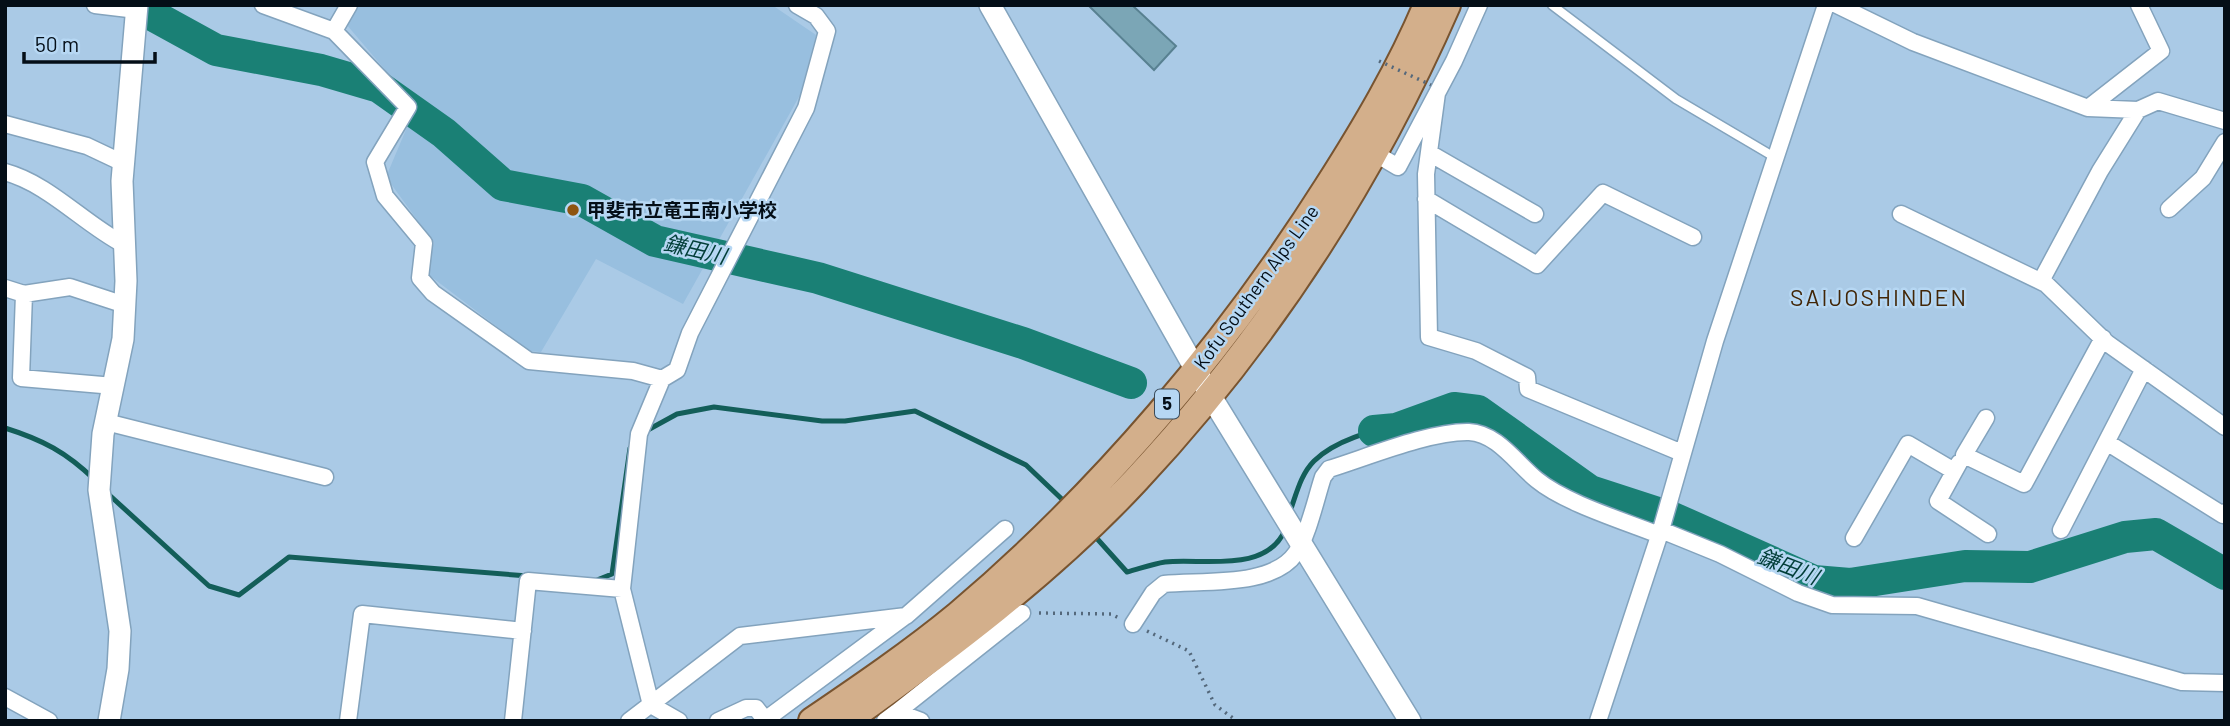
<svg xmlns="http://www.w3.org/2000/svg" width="2230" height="726" font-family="Barlow,'Noto Sans JP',sans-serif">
  <rect width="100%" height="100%" fill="#aacae6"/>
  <path fill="#98bfdf" d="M355 5H772L816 35 800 95 683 304 596 259 541 352 529 351 421 269 434 243 386 177 416 106 346 24Z"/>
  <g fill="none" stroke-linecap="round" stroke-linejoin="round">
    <path stroke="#135e59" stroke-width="5" d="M5 428C43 440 66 452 95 480
      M646 431 677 414 714 407 822 421H845L915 411 1026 465 1067 504
      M106 492 209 586 239 595 289 557 528 576
      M1289 514C1296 496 1300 475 1314 461 1339 436 1386 428 1419 419
      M1092 533 1127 572C1139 569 1152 564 1165 562 1203 558 1266 574 1285 530
      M597 580 612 574 630 448"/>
    <path stroke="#1a8075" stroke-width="32" d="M134 5 216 50 321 70 379 87 444 133 503 185 582 200 655 241 818 278 1023 343 1131 383
      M1374 431 1396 429 1454 408 1478 411 1590 491 1673 518 1814 581 1850 584 1965 566 2030 567 2125 537 2156 534 2225 574"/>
  </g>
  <path fill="#7ba6b6" stroke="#588191" stroke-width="2" d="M1088 5H1132L1176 46 1154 70Z"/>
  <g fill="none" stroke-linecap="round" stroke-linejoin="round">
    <g stroke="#83a3bd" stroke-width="11">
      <path id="service" d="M1552 5 1676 99 1776 158"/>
    </g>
    <g stroke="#83a3bd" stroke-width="19">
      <path id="minor" d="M95 5 137 10
        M263 5 334 31 408 107 375 162 385 196 424 243 420 278 433 293 529 361 633 371 662 379
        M1837 5 1913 42 2088 108 2138 110 2158 101 2225 121
        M334 31 349 5
        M1437 93 1426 174 1429 337 1476 351 1527 377 1528 389 1682 453
        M2088 108 2161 51 2139 5
        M5 124 87 146 123 163
        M1366 148 1398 167 1454 61 1479 5
        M1431 154 1535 214
        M5 172C49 184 83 223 123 244
        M1426 199 1537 265 1603 193 1693 237
        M2169 209 2203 178 2225 142
        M1901 214 2046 284 2107 343 2225 427
        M2041 281 2100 171 2138 110
        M5 288 24 294 70 287 125 305
        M24 294 21 378 114 386
        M1986 418 1964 455 2024 484 2103 338
        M106 422 325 477
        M2108 443 2223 515 2225 512
        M1959 463 1938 501 1988 534
        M1661 530 1720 554 1798 593 1832 605 1917 606 2182 682 2225 683
        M2061 530 2144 369
        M1854 538 1908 444 1954 471
        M1133 624 1153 593 1164 584C1202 580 1272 588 1296 553 1308 536 1316 498 1323 477L1329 469C1368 457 1430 431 1469 432 1497 433 1517 464 1537 480 1565 503 1624 521 1659 535
        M5 697 49 721
        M897 712 1022 613
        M765 720 904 617
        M348 721 362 614 523 631
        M513 721 528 581 622 589
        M629 721 740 636 906 616 1005 529
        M679 721 651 705 622 589 639 434 662 379 677 370 690 333 806 108 827 31 816 16 797 5
        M718 721 746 708H756L766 721
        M885 721 897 712 921 721
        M1598 721 1661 530 1715 341 1826 5"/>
    </g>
    <g stroke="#83a3bd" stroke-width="24">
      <path id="tertiary" d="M990 5 1210 395 1410 721
        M109 721 118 669 120 631 99 490 103 434 123 339 126 281 122 181 137 5"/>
    </g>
    <g stroke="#785430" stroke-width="30">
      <path id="primary" d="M812 721C862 687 912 653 958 615 1101 494 1228 344 1328 186 1365 128 1400 69 1427 5
        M846 721C947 649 1050 572 1135 481 1266 341 1370 181 1447 5"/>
    </g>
    <path stroke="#54687b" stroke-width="3.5" stroke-dasharray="2 5" stroke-linecap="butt" d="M1039 613 1111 614 1121 619
      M1147 631 1189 651 1215 705 1237 721"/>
    <use href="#service" stroke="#fff" stroke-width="8"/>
    <use href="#minor" stroke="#fff" stroke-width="16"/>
    <use href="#tertiary" stroke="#fff" stroke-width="21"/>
    <use href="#primary" stroke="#d3af8b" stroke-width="26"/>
    <path stroke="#54687b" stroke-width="3.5" stroke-dasharray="2 5" stroke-linecap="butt" d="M1379 61 1431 85"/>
  </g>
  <circle fill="#8e5410" stroke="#b6d7f3" stroke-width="2.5" cx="573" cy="210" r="7"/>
  <g text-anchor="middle" stroke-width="5" stroke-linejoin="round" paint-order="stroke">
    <rect fill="#b6d7f3" stroke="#394a59" stroke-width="2" x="1155" y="389.5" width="24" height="29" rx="5"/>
    <g font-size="18" font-weight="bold" fill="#040e17">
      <text x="1167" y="410">5</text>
    </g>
    <g font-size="19" font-weight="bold" fill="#040e17" stroke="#b6d7f3" text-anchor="start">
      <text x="587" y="217">甲斐市立竜王南小学校</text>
    </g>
    <g font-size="19" fill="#040e17" stroke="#b6d7f3">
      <text transform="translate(1256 287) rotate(-54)" y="7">Kofu Southern Alps Line</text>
    </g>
    <g font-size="21" font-style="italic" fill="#023e38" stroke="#b6d7f3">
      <text transform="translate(695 250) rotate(13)" y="7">鎌田川</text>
      <text transform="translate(1788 567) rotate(21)" y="7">鎌田川</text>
    </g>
    <g font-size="23" letter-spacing="2" fill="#422607" stroke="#b6d7f3">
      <text x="1879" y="306">SAIJOSHINDEN</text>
    </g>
  </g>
  <rect width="2230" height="726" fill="none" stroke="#040e17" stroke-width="14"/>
  <path d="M24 52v10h131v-10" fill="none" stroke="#040e17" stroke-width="3.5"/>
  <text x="35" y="52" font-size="21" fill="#040e17" stroke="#b6d7f3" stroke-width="5" paint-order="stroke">50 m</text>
</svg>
